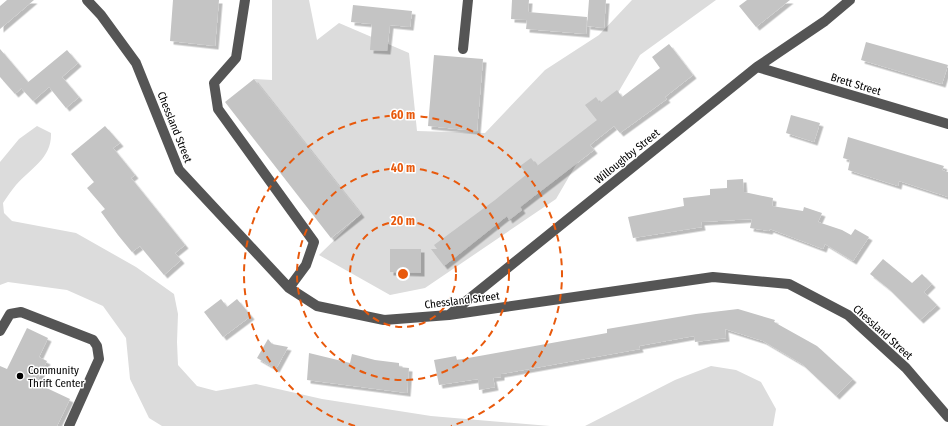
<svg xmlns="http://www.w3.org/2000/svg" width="948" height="426" font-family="'Fira Sans Condensed',sans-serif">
  <defs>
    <filter id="shadow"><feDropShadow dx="3.5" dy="3.5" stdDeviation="0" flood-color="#0004"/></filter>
  </defs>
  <rect width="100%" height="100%" fill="#fff"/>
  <path fill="#dcdcdc" d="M272 0H309L317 40 339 23 409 53 417 131 485 133 545 70 599 35 632 0H716L640 55 556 199 425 288 390 295 319 255 361 214 254 79 272 80Z
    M37 126 51 133C52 158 31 168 16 185 11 191 7 197 3 203L4 213 12 221 76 233 136 267 174 294 178 314 177 342 178 365 197 386 216 391 256 384 322 399 431 416 550 426H162L149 418 130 379 126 338 103 306 67 290 8 282 0 285V162L19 139Z
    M711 366 736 370 761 382 776 409 773 426H585L675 380Z"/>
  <path fill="#c4c4c4" filter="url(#shadow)" d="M7 0H34L0 29V6Z
    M173 0H219L215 46 170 41Z
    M512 0H529L528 12 587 17 586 34 526 29 527 20 511 19Z
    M589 0H606L604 28 587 26Z
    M747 0H790L756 27 739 6Z
    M353 5 412 11 410 27 390 25 387 51 370 50 372 24 351 22Z
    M866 42 948 65 942 84 861 60Z
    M669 44 693 75 665 97 667 99 620 133 614 126 590 145 594 150 520 207 522 210 509 220 507 216 444 266 431 249H437L434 245 495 200 527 174 520 166 531 158 537 166 597 120 585 105 596 97 600 103 617 90 622 97 660 68 652 57Z
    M0 49 28 82 15 94 0 77Z
    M67 50 78 63 62 77 79 97 66 108 49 87 33 101 21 88Z
    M434 55 483 59 477 131 428 126Z
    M254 79 361 214 331 238 225 102Z
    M791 115 820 123 814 142 786 133Z
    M105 126 120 143 113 148 135 175 131 178 185 245 175 253 181 260 164 275 140 246 132 252 118 235 101 212 105 209 87 188 94 182 71 154Z
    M848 137 944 166 942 170 948 172V197L899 181 898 186 848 170 850 160 843 158Z
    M743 179 744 192 773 198 772 206 803 211 804 207 822 213 818 222 842 230 851 235 855 229 869 237 853 261 825 244 823 249 770 229 769 231 750 228 752 219 701 222 702 227 633 238 628 217 684 206 683 198 710 195V189L727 188V180Z
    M390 249H421V273L390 272Z
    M883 259 912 283 922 274 932 284 924 292 937 305 920 320 889 289 870 274Z
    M221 299 227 307 237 299 251 316 223 337 204 312Z
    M738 309 775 320 774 322 817 346 853 379 836 396 802 364 763 341 725 329 726 338 695 342 694 336 639 346 640 349 501 374V377L493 378 495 387 479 390 478 379 439 385 434 360 456 356 457 360 607 333V329L696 314Z
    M27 328 48 338 39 357 47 361 36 383 70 399 57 426H0V366L7 369Z
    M268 339 272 344 288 347 276 369 257 358Z
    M309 353 350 363 352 354 375 360 399 363V367L409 368 407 393 307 380Z"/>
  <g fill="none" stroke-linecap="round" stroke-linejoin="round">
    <path stroke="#555" stroke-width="10" d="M87 0 101 15 136 63 179 170 289 288 317 306 384 320 449 315 713 277 789 284 848 315 906 368 948 417
      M245 0 236 58 214 83 218 109 314 242 306 265 289 288
      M463 49 468 0
      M757 67 948 124
      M449 315 757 67 825 21 850 0
      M0 331 10 314 21 312 93 340 97 346 99 359 69 426"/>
  </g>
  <g fill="none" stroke="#e8590c" stroke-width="2" stroke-dasharray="7 5">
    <circle cx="403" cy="274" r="53"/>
    <circle cx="403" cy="274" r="106"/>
    <path d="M355 426A159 159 0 1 1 451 426"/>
  </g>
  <circle fill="#000" stroke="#fff" stroke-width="1.5" cx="20" cy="376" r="4"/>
  <g text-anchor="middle" stroke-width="3" stroke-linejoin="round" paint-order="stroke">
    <g font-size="11" fill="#000" stroke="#fff">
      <text transform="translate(856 84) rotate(17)" y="4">Brett Street</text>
      <text transform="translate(175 127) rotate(68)" y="4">Chessland Street</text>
      <text transform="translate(627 156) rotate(-39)" y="4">Willoughby Street</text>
      <text transform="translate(462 300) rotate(-7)" y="4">Chessland Street</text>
      <text transform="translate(883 332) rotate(42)" y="4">Chessland Street</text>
    </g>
    <g font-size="11" fill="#000" stroke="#fff" text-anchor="start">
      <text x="28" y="374">Community<tspan x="28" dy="13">Thrift Center</tspan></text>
    </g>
  </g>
  <circle cx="403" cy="274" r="6" fill="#e8590c" stroke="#fff" stroke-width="2"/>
  <g font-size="12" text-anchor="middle" font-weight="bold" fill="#e8590c" stroke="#fff" stroke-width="3" stroke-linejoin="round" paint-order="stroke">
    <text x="403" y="119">60 m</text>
    <text x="403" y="172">40 m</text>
    <text x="403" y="225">20 m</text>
  </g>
</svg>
